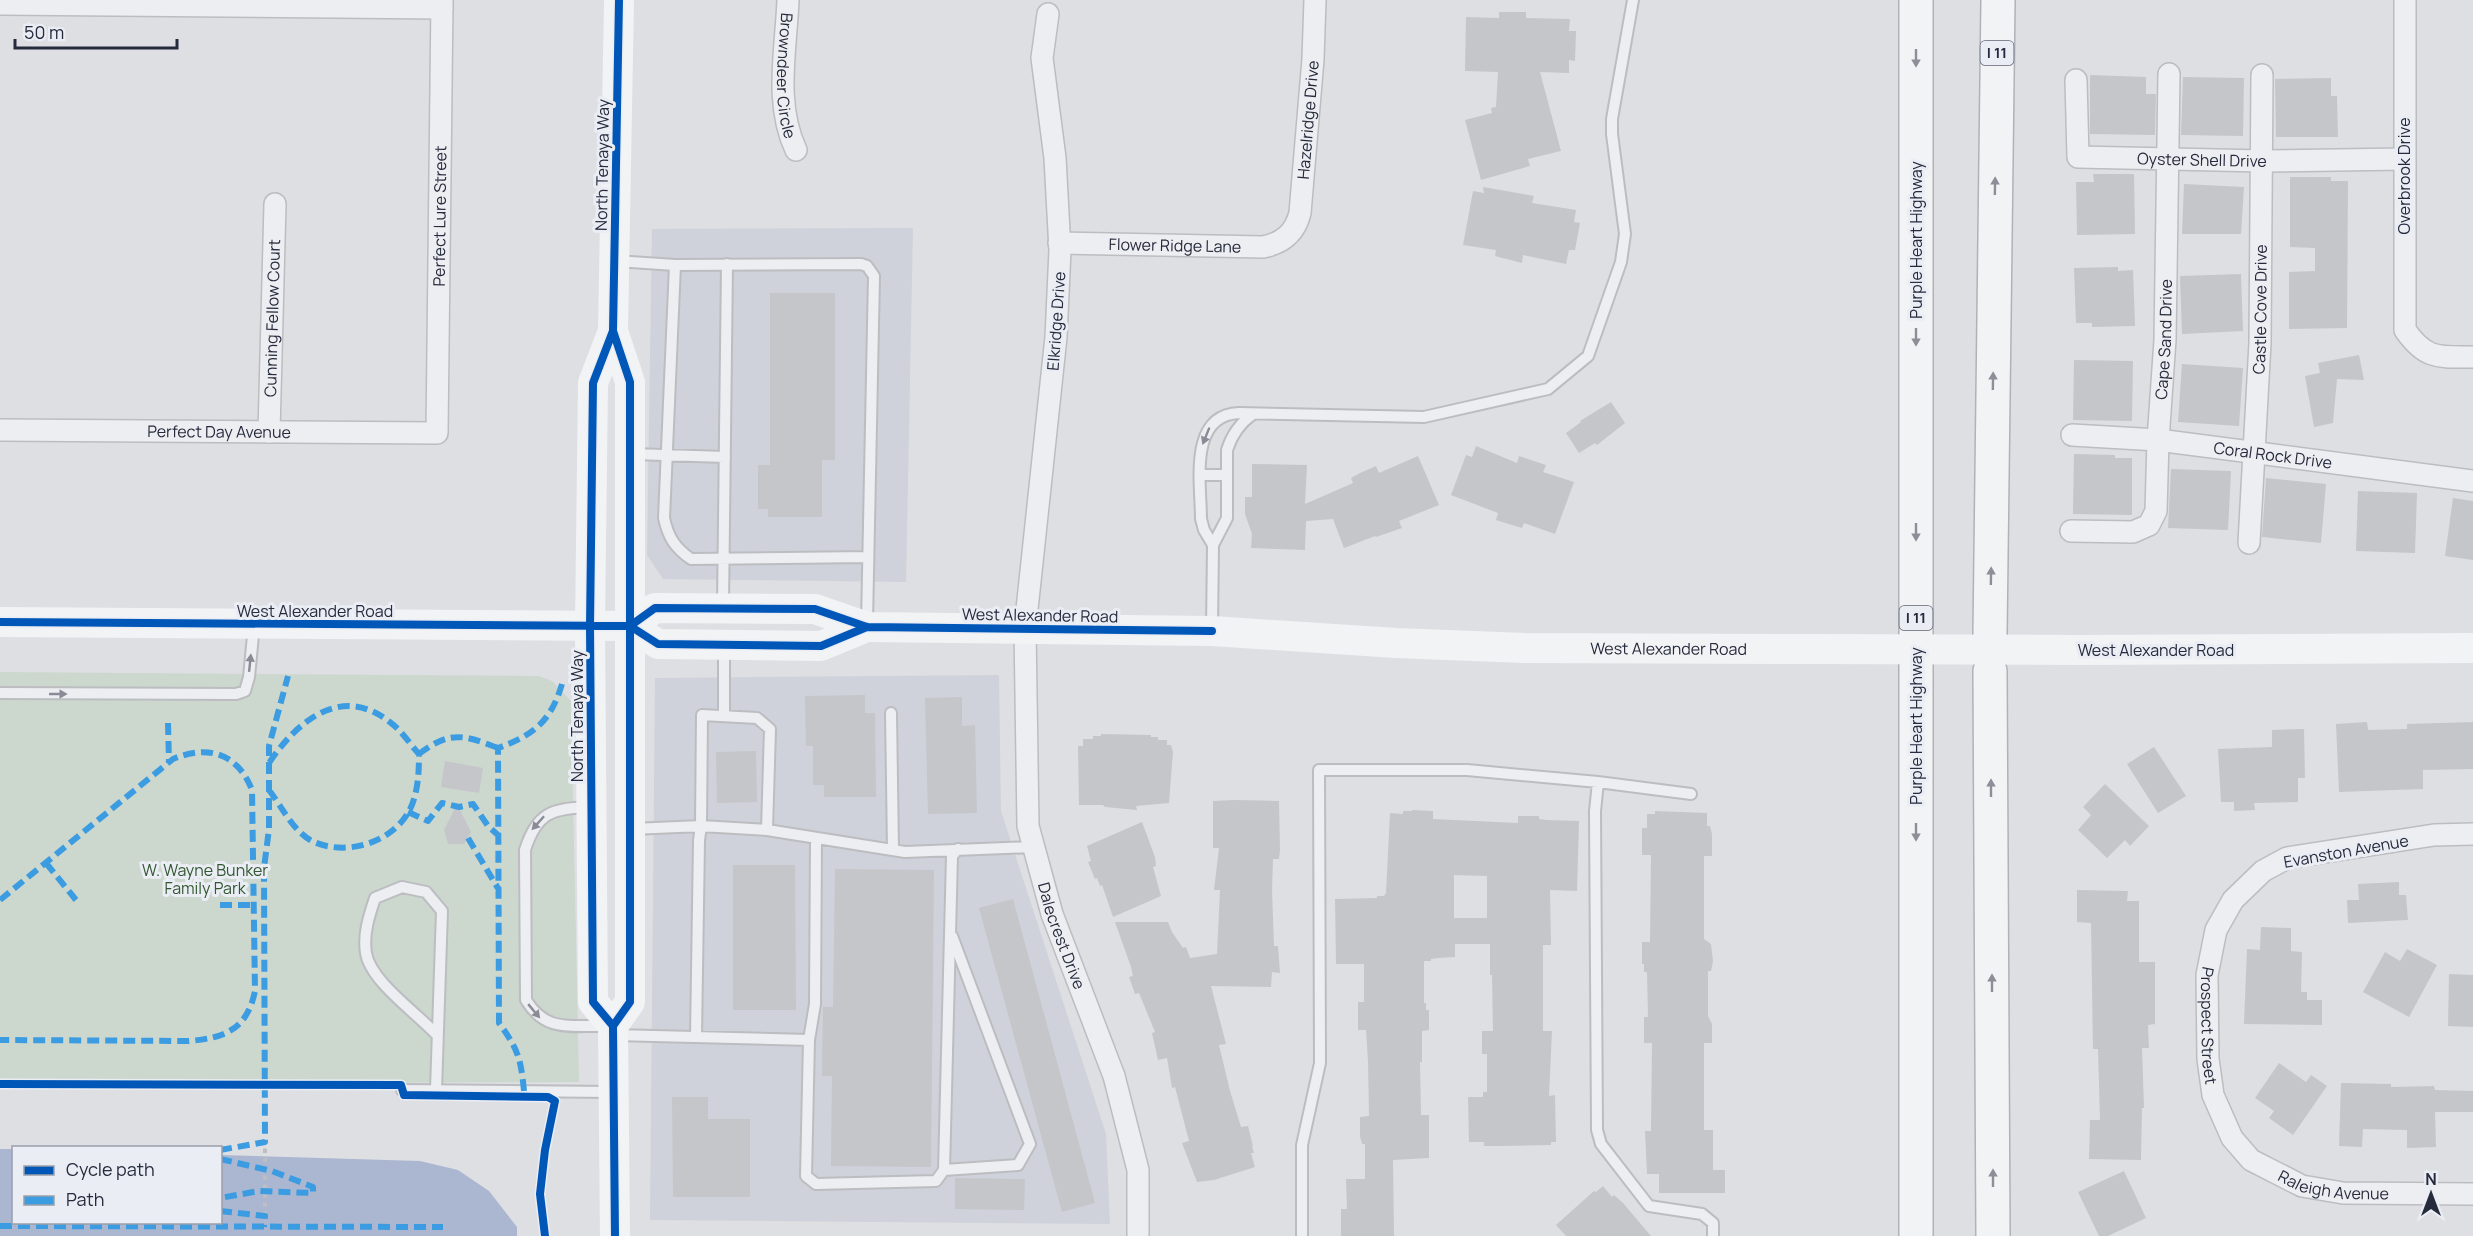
<svg xmlns="http://www.w3.org/2000/svg" width="2473" height="1236" font-family="Manrope,sans-serif">
  <rect width="100%" height="100%" fill="#dedfe3"/>
  <path fill="#cfd2da" d="M913 228 906 582 663 579 647 555 652 229Z
    M999 675 1001 811 1106 1134 1110 1224 650 1220 655 678Z"/>
  <path fill="#ccd7ce" d="M0 672 539 676 552 681 571 701 579 1082 0 1084Z"/>
  <path fill="#abb7d0" d="M0 1149H13L14 1222H220L221 1155 420 1161 458 1170 489 1191 517 1227V1236H0Z"/>
  <path fill="#c4c6ca" fill-rule="evenodd" d="M1499 12H1526V18L1570 19 1569 31H1576L1575 61 1569 60V73L1540 72 1561 151 1528 159 1530 166 1481 180 1465 120 1492 113 1491 108 1496 107 1498 72 1465 71 1466 17 1499 18Z
    M2090 75 2146 77V94H2156L2155 135 2090 134Z
    M2183 77 2244 78 2243 136 2181 135Z
    M2331 78V96H2337L2338 137H2276L2275 79Z
    M2093 174H2134L2135 234 2077 235 2076 182H2094Z
    M2290 177H2331V181H2348L2347 328 2289 329V272L2315 271V248L2290 247Z
    M2184 184 2244 187 2241 234H2182Z
    M1483 187 1534 196 1532 203 1576 210 1574 222 1580 223 1575 250H1569L1566 264 1523 255 1522 263 1495 256 1496 250 1463 245 1473 191 1484 193Z
    M2118 267V271L2133 270 2135 326 2092 327V323H2076L2074 268Z
    M2241 274 2243 331 2182 334 2180 276Z
    M770 293H835V460H822V517H768V509H758V465H770Z
    M2359 355 2364 380 2337 379 2333 423 2314 427 2305 376 2320 373 2318 363Z
    M2074 360 2133 361 2132 421 2073 420Z
    M2182 364 2243 368 2239 426 2178 422Z
    M1611 402 1625 423 1597 445 1595 443 1579 453 1566 433 1581 422 1580 421Z
    M1476 446 1517 463 1519 456 1546 465 1543 472 1574 482 1555 534 1524 523 1522 528 1512 525 1496 520 1498 513 1451 495 1466 455 1472 457Z
    M2074 454 2115 455V458H2132V515L2073 514Z
    M1418 456 1439 505 1399 521 1402 528 1376 537 1375 536 1344 548 1333 519 1306 521 1305 550 1251 548 1252 534 1245 514V497H1252V464L1307 465 1305 504 1353 483 1351 478 1360 473 1376 466 1379 473Z
    M2171 469 2231 471 2228 530 2168 528Z
    M2266 478 2326 484 2321 543 2262 537Z
    M2358 491 2417 493 2415 553 2356 551Z
    M2453 498 2473 501V560L2445 556Z
    M865 695V713H875L876 797H824V785H813V746H806L805 696Z
    M962 697V726L975 725 977 813 928 814 925 698Z
    M2367 722 2368 730 2407 729V724L2473 722V769L2423 770V789L2339 792 2336 724Z
    M2304 729 2305 778H2298V802L2254 803 2255 810 2234 811V802H2221L2218 749 2272 747V730Z
    M1101 734 1151 735V737H1158V740H1167V745H1171L1173 752 1169 803 1136 806 1137 810 1105 807 1103 805H1079L1078 746H1083V739H1093V736H1101Z
    M2154 747 2186 796 2158 813 2127 764Z
    M756 751 757 802 717 803 716 752Z
    M445 761 483 768 479 793 441 787Z
    M2105 784 2149 826 2130 846 2125 840 2107 858 2078 830 2091 815 2083 807Z
    M1234 800 1279 801 1280 850 1279 859H1273L1272 890 1274 946H1278L1280 973 1272 972 1271 987 1211 986 1226 1044 1219 1045 1230 1091 1241 1127 1248 1126 1253 1146H1252L1254 1153H1251L1255 1167 1214 1180 1197 1182 1182 1143 1189 1141 1175 1087 1172 1088 1167 1058 1158 1060 1152 1033 1155 1032 1139 993 1135 994 1129 977 1133 976 1131 967 1115 922H1168L1172 932 1183 948 1186 947 1190 958 1217 954 1220 890H1214L1219 848H1213V801Z
    M457 804 471 832 464 844H448L444 830Z
    M1412 810 1433 811V819L1518 823V816H1539V819L1546 820 1579 821 1577 891 1550 890 1551 945H1543V1031H1552L1549 1096 1555 1095 1556 1142H1551V1145L1502 1146H1484V1142H1469L1468 1097H1483V1092H1487V1054H1482V1031H1493L1492 975H1490V944H1455V957L1438 958 1431 959V961H1424V1003H1426V1010H1429V1030L1422 1031V1062H1420L1421 1115H1429V1158L1393 1160 1394 1236H1341V1209H1347L1346 1179H1365V1144H1362L1360 1136V1117L1369 1116 1368 1061 1366 1030H1358V1002H1364V964H1336L1335 899 1377 898V896H1384L1386 893 1390 813 1403 814V811H1412ZM1454 875 1487 876V918H1454Z
    M1655 811 1707 813V826H1710L1712 834V856H1704V939L1711 944 1713 961 1711 971H1708V1016L1712 1024V1043H1704V1130H1713V1170H1725V1193H1659V1174H1647L1645 1131H1651L1652 1043H1644V1017H1648L1647 972H1644V964H1642V942H1650L1651 855H1642V828H1647V814H1655Z
    M1142 822 1155 857 1156 866 1153 867 1161 896 1113 917 1102 885 1100 886 1097 878 1095 879 1088 862 1091 861 1087 846Z
    M733 865H795L796 1010H733Z
    M835 869 934 870 931 1167 831 1166 832 1076H822L823 1007H833Z
    M2399 882V895H2406L2408 920 2348 923 2347 900H2359L2358 884Z
    M2077 890 2128 891 2127 901H2139V962H2155V1024L2148 1025 2149 1048H2142L2144 1108H2142L2141 1160 2089 1159 2090 1120H2100L2098 1049H2093L2091 923 2077 922Z
    M1013 899 1095 1203 1062 1212 979 908Z
    M2261 927 2291 928V951L2302 952 2301 992H2307V1000H2322V1025L2244 1024 2247 949 2260 950Z
    M2407 949 2437 965 2409 1017 2363 992 2385 952 2400 961Z
    M2449 974 2473 975V1027L2448 1026Z
    M2279 1063 2306 1082 2311 1075 2327 1086 2293 1135 2269 1118 2274 1111 2255 1098Z
    M2341 1083 2391 1084V1087L2434 1086 2435 1090 2473 1091V1112H2435L2436 1147 2407 1148V1130L2363 1129 2362 1147 2339 1146Z
    M672 1097H708V1119H750V1197H673Z
    M2124 1171 2146 1218 2108 1236H2099L2078 1192Z
    M955 1178 1025 1179 1024 1210 955 1209Z
    M1603 1186 1612 1197 1614 1195 1623 1203 1651 1236H1566L1556 1225 1594 1191 1596 1192Z"/>
  <g fill="none" stroke-linecap="round" stroke-linejoin="round">
    <g stroke="#bcbdc1" stroke-width="14">
      <path id="service" d="M616 261 675 265 861 264 867 266 874 276 867 623
        M675 265 664 518C668 537 675 548 691 559L867 557
        M633 454 725 457
        M1201 475H1227
        M1213 545 1227 518V450C1232 434 1240 423 1253 414
        M723 606 727 264
        M1212 630 1213 545 1204 530 1201 519C1201 483 1188 415 1239 413L1424 417 1548 389 1588 356 1621 262 1625 234 1612 134V119L1633 0
        M724 648V716
        M0 693 236 694 245 691 249 677 254 625
        M891 713 893 850
        M1598 782 1595 811 1597 1130 1601 1144 1649 1206 1702 1214 1713 1223V1236
        M588 807C552 809 537 812 525 850L526 1000C546 1033 571 1025 606 1026
        M632 829 701 826 702 715 757 718 770 729 767 830
        M614 1035 809 1040 815 1004 816 838
        M696 1037 699 840 701 826 767 830 905 852 1033 847
        M809 1040 806 1176 816 1184 936 1181 944 1170 952 856 958 849
        M402 1090 613 1092
        M436 1090 442 911 426 892 402 887 375 898C369 916 363 934 366 953 370 981 418 1014 437 1035
        M944 1170 1018 1165 1030 1144 952 936
        M1302 1236V1145L1320 1063 1319 770H1467L1598 782 1691 794"/>
    </g>
    <g stroke="#bcbdc1" stroke-width="24">
      <g id="minor">
        <path id="s1" d="M788 0C786 51 774 103 796 150"/>
        <path d="M2405 0V330C2426 360 2439 357 2473 357"/>
        <path d="M0 4 442 8"/>
        <path id="s2" d="M1048 14 1042 58 1055 158 1060 250 1056 337 1025 628 1028 826 1052 914 1114 1076 1138 1170V1236"/>
        <path id="s3" d="M2076 80 2078 157 2263 161 2404 159"/>
        <path id="s4" d="M1059 243 1263 247C1283 243 1295 233 1300 213L1313 59 1315 0"/>
        <path id="s5" d="M0 430 437 433 442 0"/>
        <path id="s6" d="M269 432 275 204"/>
        <path id="s7" d="M2072 435 2158 440 2473 481"/>
        <path id="s8" d="M2071 531 2133 532 2149 525 2156 511 2158 440 2165 340 2169 74"/>
        <path id="s9" d="M2249 543 2260 343 2262 75"/>
        <path id="s10" d="M2473 834 2434 835 2287 858 2263 871 2233 900 2216 930 2207 975 2208 1059 2213 1095 2232 1138 2251 1160 2302 1186 2343 1193 2473 1194"/>
      </g>
    </g>
    <g stroke="#b0b2b8" stroke-width="36">
      <path id="motorway" d="M1916 0V1236
        M1990 635 1998 0
        M1990 671 1993 1236"/>
    </g>
    <path stroke="#bdbec4" stroke-width="4" stroke-dasharray="4.5 4.5" stroke-linecap="butt" d="M265 1216V1142"/>
    <use href="#service" stroke="#edeef1" stroke-width="10"/>
    <use href="#minor" stroke="#edeef1" stroke-width="21"/>
    <g stroke="#f2f3f5" stroke-width="30">
      <path d="M613 331 593 383 590 626 593 1002 613 1026"/>
      <path d="M0 622 630 626 658 644 821 646 867 627"/>
      <path id="s11" d="M630 626 655 608 815 609 867 627 1212 631 1396 643 1525 648 1814 649"/>
      <path d="M2080 650 2473 648"/>
      <path d="M615 1236 613 1026 630 1002V382L613 331 619 0"/>
    </g>
    <use href="#motorway" stroke="#f2f3f5" stroke-width="33"/>
    <path stroke="#f2f3f5" stroke-width="30" d="M1814 649 2080 650"/>
    <path stroke="#3c9ce2" stroke-width="6" stroke-dasharray="12 6" stroke-linecap="butt" d="M168 723 169 763
      M419 754C450 730 464 735 498 748
      M269 790C282 807 294 833 314 842 347 856 390 843 408 813 418 796 419 773 419 754 410 744 402 731 391 723 342 683 297 721 269 763
      M408 812 428 821 442 803 459 807 473 804 488 826 499 836
      M468 838 499 890
      M46 863 76 900
      M0 900 173 759C209 744 238 754 252 790L255 991C247 1030 224 1038 189 1041L0 1040
      M220 905H253
      M524 1091C521 1059 518 1049 499 1023L498 748C534 735 551 721 562 684
      M220 1150 265 1142 264 868 269 829V746L288 676
      M220 1159 272 1171 313 1187V1193L259 1191 220 1198
      M220 1211 265 1216 264 1227
      M0 1226 443 1227"/>
    <g stroke="#eaedf4" stroke-width="11">
      <path id="cycleway" d="M613 331 593 383 590 626 593 1002 613 1026
        M0 622 630 626 658 644 821 646 867 627
        M630 626 655 608 815 609 867 627 1212 631
        M0 1084 401 1085 404 1095 548 1097 555 1101 545 1150 540 1194 545 1236
        M615 1236 613 1026 630 1002V382L613 331 619 0"/>
    </g>
    <use href="#cycleway" stroke="#0057b8" stroke-width="8"/>
  </g>
  <defs><path id="oneway-solid" d="M-6-.8H1V-3.2L6.5 0L1 3.2V.8H-6Z" transform="scale(1.5)"/></defs>
  <g fill="#8c8e98">
    <use href="#oneway-solid" transform="translate(1916 58) rotate(90)"/>
    <use href="#oneway-solid" transform="translate(1995 186) rotate(-89)"/>
    <use href="#oneway-solid" transform="translate(1916 337) rotate(90)"/>
    <use href="#oneway-solid" transform="translate(1993 381) rotate(-89)"/>
    <use href="#oneway-solid" transform="translate(1916 532) rotate(90)"/>
    <use href="#oneway-solid" transform="translate(1991 576) rotate(-89)"/>
    <use href="#oneway-solid" transform="translate(1991 788) rotate(-90)"/>
    <use href="#oneway-solid" transform="translate(1916 832) rotate(90)"/>
    <use href="#oneway-solid" transform="translate(1992 983) rotate(-90)"/>
    <use href="#oneway-solid" transform="translate(1993 1178) rotate(-90)"/>
  </g>
  <g fill="#898c96">
    <use href="#oneway-solid" transform="translate(1206 436) rotate(112)"/>
    <use href="#oneway-solid" transform="translate(250 663) rotate(-84)"/>
    <use href="#oneway-solid" transform="translate(58 694)"/>
    <use href="#oneway-solid" transform="translate(538 823) rotate(132)"/>
    <use href="#oneway-solid" transform="translate(534 1011) rotate(50)"/>
  </g>
  <g text-anchor="middle" stroke-width="6" stroke-linejoin="round" paint-order="stroke">
    <g fill="#eaedf4" stroke="#606473" stroke-width="1.5">
      <rect x="1980.5" y="41" width="33" height="24" rx="4.5"/>
      <rect x="1899.5" y="606" width="33" height="24" rx="4.5"/>
    </g>
    <g font-size="15" font-weight="bold" fill="#252a3c">
      <text x="1997" y="58">I 11</text>
      <text x="1916" y="623">I 11</text>
    </g>
    <g font-size="16" fill="#252a3c" stroke="#eaedf4">
      <text dy="6" stroke="none"><textPath href="#s1" startOffset="76">Browndeer Circle</textPath></text>
      <text dy="6" stroke="none"><textPath href="#s4" startOffset="351">Hazelridge Drive</textPath></text>
      <text dy="6" stroke="none"><textPath href="#s3" startOffset="201">Oyster Shell Drive</textPath></text>
      <text transform="translate(602 165) rotate(-89)" y="6">North Tenaya Way</text>
      <text transform="translate(2404 176) rotate(-90)" y="6">Overbrook Drive</text>
      <text dy="6" stroke="none"><textPath href="#s5" startOffset="654">Perfect Lure Street</textPath></text>
      <text transform="translate(1916 240) rotate(-90)" y="6">Purple Heart Highway</text>
      <text dy="6" stroke="none"><textPath href="#s4" startOffset="116">Flower Ridge Lane</textPath></text>
      <text dy="6" stroke="none"><textPath href="#s9" startOffset="234">Castle Cove Drive</textPath></text>
      <text dy="6" stroke="none"><textPath href="#s6" startOffset="114">Cunning Fellow Court</textPath></text>
      <text transform="translate(1056 321) rotate(-86)" y="6">Elkridge Drive</text>
      <text dy="6" stroke="none"><textPath href="#s8" startOffset="267">Cape Sand Drive</textPath></text>
      <text dy="6" stroke="none"><textPath href="#s5" startOffset="219">Perfect Day Avenue</textPath></text>
      <text dy="6" stroke="none"><textPath href="#s7" startOffset="202">Coral Rock Drive</textPath></text>
      <text x="315" y="617">West Alexander Road</text>
      <text transform="translate(1040 615) rotate(1)" y="6">West Alexander Road</text>
      <text dy="6" stroke="none"><textPath href="#s11" startOffset="1048">West Alexander Road</textPath></text>
      <text x="2156" y="656">West Alexander Road</text>
      <text transform="translate(577 716) rotate(-90)" y="6">North Tenaya Way</text>
      <text transform="translate(1916 726) rotate(-90)" y="6">Purple Heart Highway</text>
      <text transform="translate(2346 851) rotate(-10)" y="6">Evanston Avenue</text>
      <text dy="6" stroke="none"><textPath href="#s2" startOffset="930">Dalecrest Drive</textPath></text>
      <text dy="6" stroke="none"><textPath href="#s10" startOffset="388">Prospect Street</textPath></text>
      <text dy="6" stroke="none"><textPath href="#s10" startOffset="622">Raleigh Avenue</textPath></text>
    </g>
    <g font-size="16" fill="#345832" stroke="#eaedf4">
      <text x="205" y="876">W. Wayne Bunker<tspan x="205" dy="18">Family Park</tspan></text>
    </g>
  </g>
  <rect x="12" y="1146" width="210" height="78" fill="#eaedf4" stroke="#9b9faa" stroke-width="1.5"/>
  <rect x="24" y="1166" width="30" height="9" fill="#0057b8" stroke="#9b9faa" stroke-width="1.5"/>
  <text x="66" y="1176" font-size="18" fill="#252a3c">Cycle path</text>
  <rect x="24" y="1196" width="30" height="9" fill="#3c9ce2" stroke="#9b9faa" stroke-width="1.5"/>
  <text x="66" y="1206" font-size="18" fill="#252a3c">Path</text>
  <g transform="translate(2431 1194)" stroke="#eaedf4" stroke-width="4.5" paint-order="stroke">
  <path d="M0-4.5L10 22L0 15L-10 22Z" fill="#252a3c"/>
  <text y="-9" font-size="16" font-weight="bold" text-anchor="middle" fill="#252a3c">N</text>
  </g>
  <path d="M15 39v9h162v-9" fill="none" stroke="#252a3c" stroke-width="3"/>
  <text x="24" y="39" font-size="18" fill="#252a3c" stroke="#eaedf4" stroke-width="4.5" paint-order="stroke">50 m</text>
</svg>
